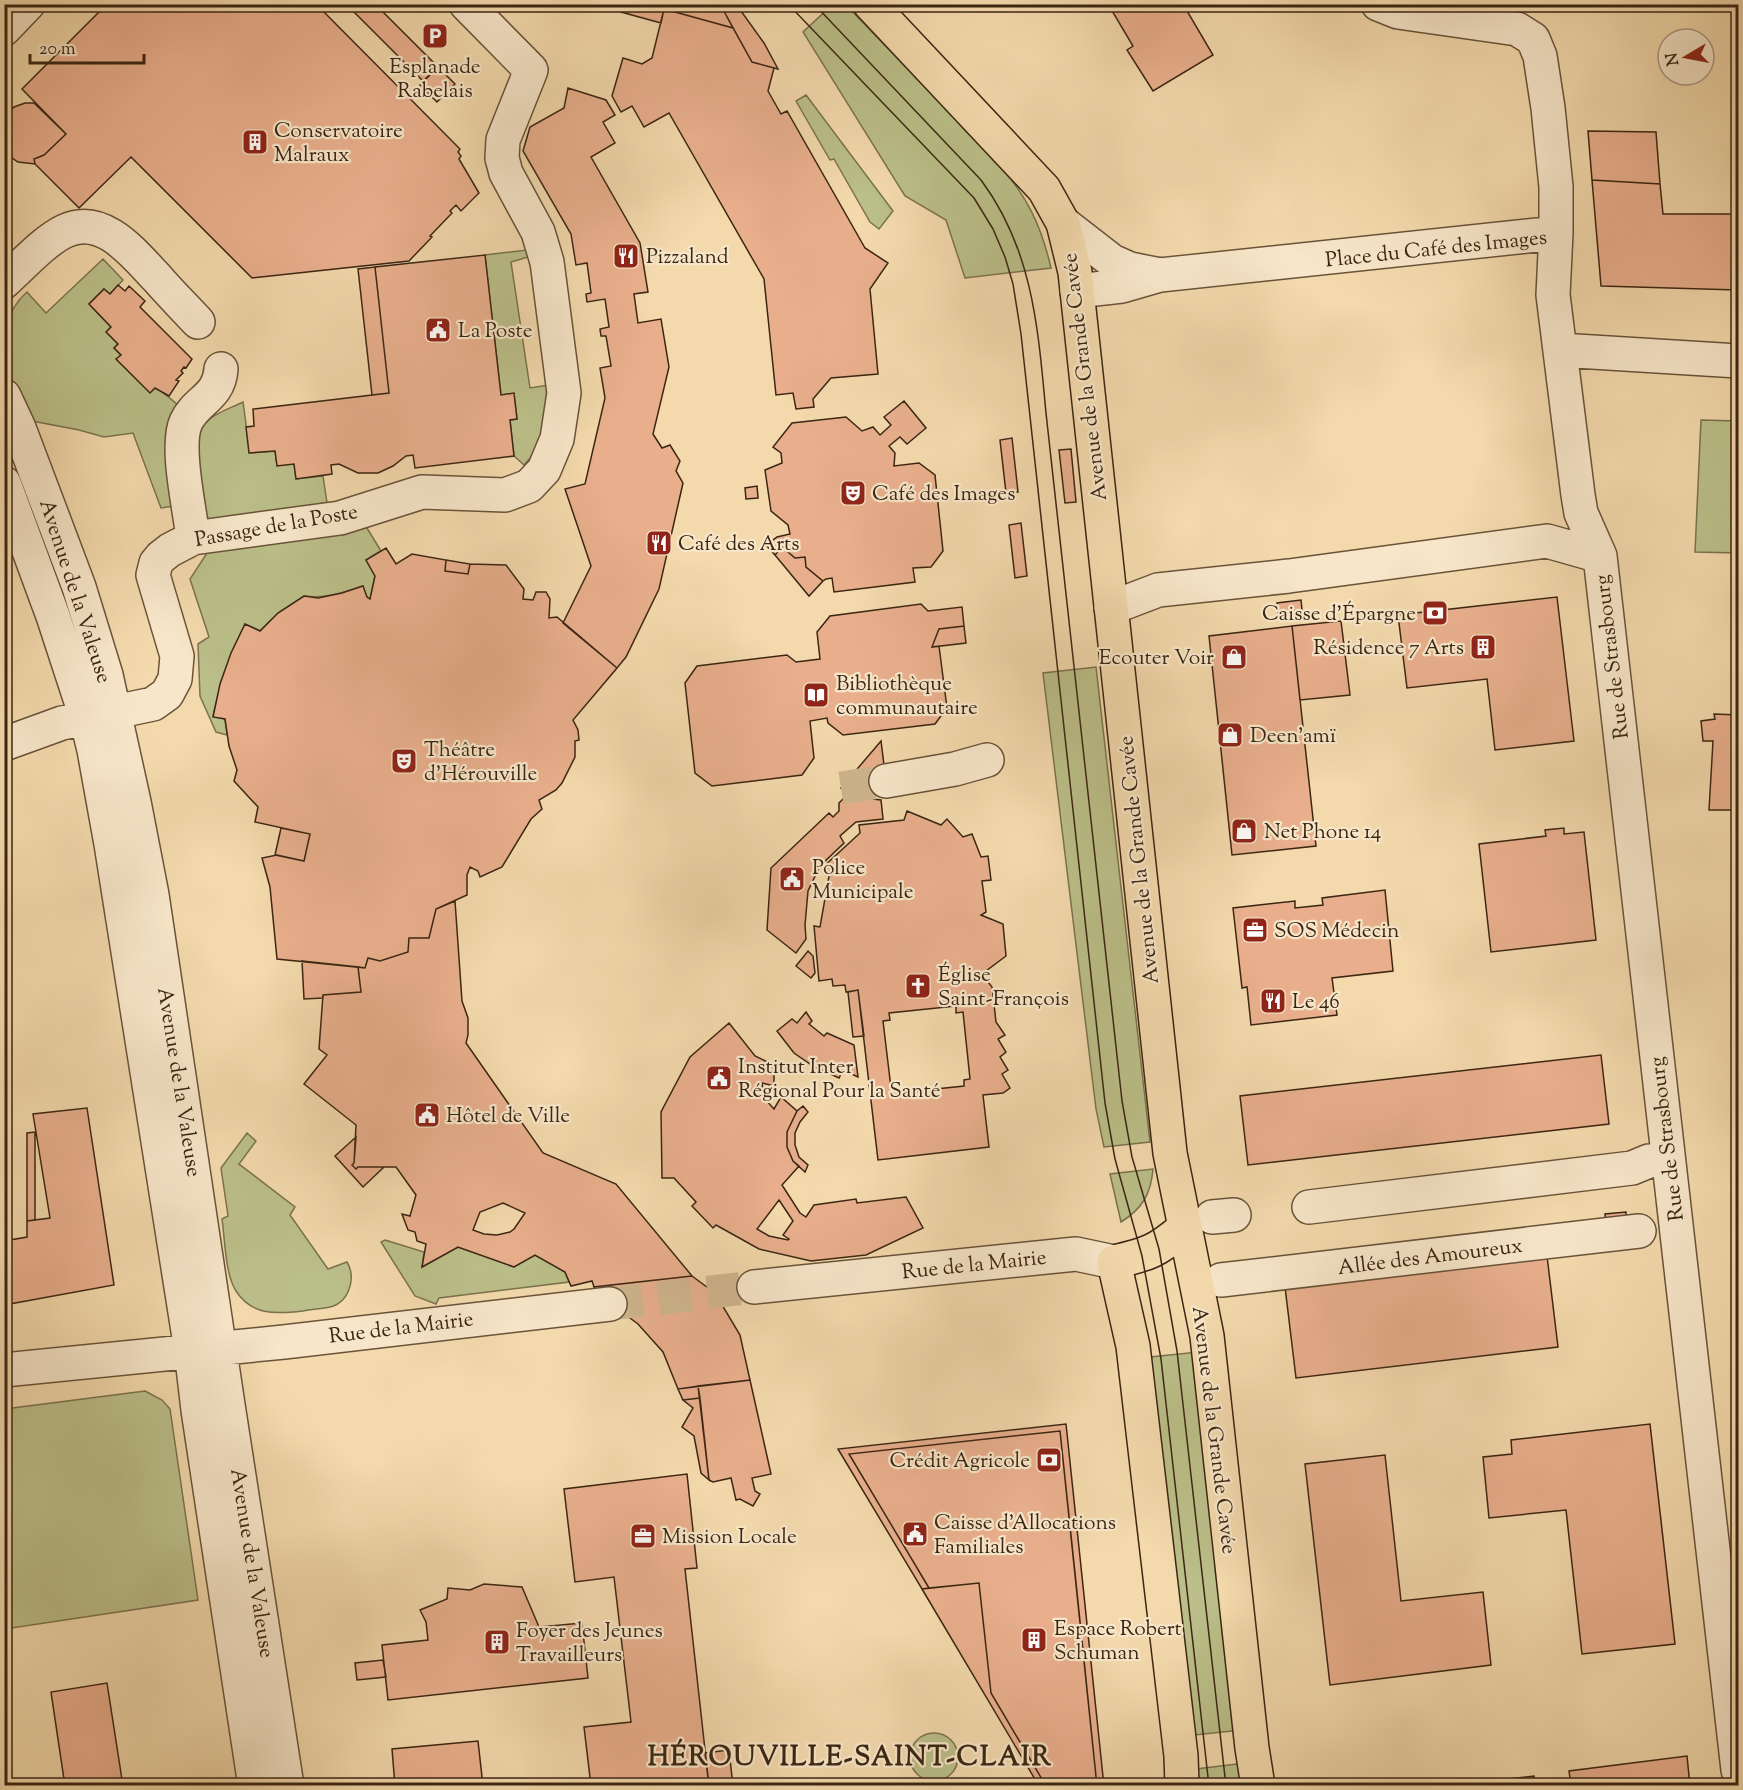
<svg xmlns="http://www.w3.org/2000/svg" width="1743" height="1790" font-family="'Sorts Mill Goudy',serif">
  <rect width="100%" height="100%" fill="#f3d9ac"/>
  <filter id="stains"><feTurbulence type="fractalNoise" baseFrequency=".00333" numOctaves="4"/><feColorMatrix values="0 0 0 0 .2 0 0 0 0 .09 0 0 0 0 .02 0 0 0 .5 -.17"/></filter>
  <radialGradient id="worn" r=".72"><stop offset=".6" stop-color="#630" stop-opacity="0"/><stop offset="1" stop-color="#630" stop-opacity=".3"/></radialGradient>
  <path fill="#bbbf89" stroke="#7b724e" stroke-width="1.5" d="M832 5H846L1000 165C1028 199 1041 225 1051 268L965 278 946 220 905 196 803 32Z
    M806 95 893 211 879 229 870 222 834 159 830 160 796 101Z
    M527 250 528 257 511 262 530 388 549 385C545 413 546 444 524 465L514 456 510 420 517 419 514 394 501 395 485 255Z
    M103 259 123 280 110 294 104 289 89 304 111 327 107 332 118 344 114 348 121 355 117 359C137 375 161 389 180 407L174 506 161 508 133 433 104 437 79 430 27 420C20 403 8 385 5 367 0 340 6 310 27 292L46 313Z
    M243 402 250 453 275 451 277 465 294 464 296 479 323 476 327 503 206 520C203 496 188 440 206 422 215 413 231 408 243 402Z
    M1701 420 1738 421V553L1695 552Z
    M367 528 381 551 366 560 375 576 370 599 367 597 362 586C342 593 325 599 304 596L278 613 260 631 245 624C230 655 220 683 213 716L225 719 227 735 216 732 200 696 198 644 209 637 190 579 209 550Z
    M1096 667 1150 1142 1104 1147 1096 1109 1043 673Z
    M247 1133 256 1141 239 1164 295 1207 290 1215 328 1269 347 1262C356 1277 350 1302 330 1307 322 1309 312 1309 303 1311 277 1314 252 1316 236 1291 225 1274 225 1239 222 1219L228 1216 221 1168Z
    M1153 1169C1151 1194 1142 1209 1121 1222L1110 1174Z
    M385 1240 424 1252 422 1267 458 1247 514 1267 535 1255 565 1272 569 1282 439 1298 436 1304 415 1296 381 1242Z
    M1198 1352 1241 1730 1185 1736 1141 1358Z
    M145 1391 162 1400 170 1409 198 1600 5 1629V1409Z
    M910 1757a24 24 0 1 1 48 0a24 24 0 1 1-48 0Z
    M1245 1763 1248 1785H1190L1188 1770Z"/>
  <path fill="#e9af8d" stroke="#3b2613" stroke-width="1.5" fill-rule="evenodd" d="M107 4H316L460 149 458 152 461 156 459 159 479 193 461 211 456 205 450 211 452 213 430 236 432 237 409 261 252 278 131 157 79 208 35 164 34 159 44 155 66 134 22 89Z
    M346 4H375L438 67 423 81Z
    M614 4H720L733 28 664 9 661 23 621 12Z
    M720 4H736L764 43 778 69 752 62Z
    M1108 4H1183L1213 55 1153 91 1127 50 1133 46Z
    M664 9 733 28 752 62 774 68 768 91 781 114 787 111 865 248 888 263 870 289 878 374 831 378 813 399 814 407 796 409 793 393 776 395 764 279 669 113 644 127 632 106 621 112 612 96 623 58 642 64 652 58Z
    M438 67 455 84 437 102 420 85Z
    M568 88 606 100 615 115 603 122 615 143 591 157 640 243 648 292 634 294 638 323 661 319 669 367 653 434 662 448 670 445 680 461 676 471 683 483 659 589 626 657 617 668 563 623 591 566 565 489 585 484 605 398 600 368 611 366 606 336H601L600 329 609 327 605 299 587 302 586 294 591 293 587 263 576 265 571 234 523 151 530 127 564 108Z
    M25 103H34L66 134 44 155 34 159 35 164 18 162 9 156 4 150V117L14 107Z
    M1588 131 1656 132 1660 184 1592 180Z
    M1592 180 1660 184 1663 214H1738V290L1601 286Z
    M485 255 501 395 514 393 517 419 510 420 514 456 415 468 413 455 406 456 393 466 378 473H358L339 464 331 465 332 474 296 479 294 464 277 466 275 451 249 453 246 427 254 426 253 409 389 393 375 267Z
    M375 267 389 393 372 395 358 269Z
    M118 285 125 291 129 286 145 301 140 307 192 359 186 368 184 367 181 371 183 373 176 380 179 381 169 396 155 388 150 393 116 359 121 355 114 348 118 344 106 332 111 327 89 304 104 289 110 294Z
    M904 401 926 428 907 444 900 437 889 446 895 453 894 466 919 463 935 475 943 551 931 567 913 568 915 582 834 592 832 578 826 579 823 581 806 567 805 557 795 558 782 547 775 555 766 545 777 537 790 534 788 525 771 511 765 470 782 463 781 453 773 447 792 423 846 417 862 431 873 427 880 435 891 425 884 417Z
    M1012 438 1018 492 1006 493 1000 440Z
    M1071 449 1076 502 1065 503 1059 450Z
    M757 486 758 498 746 499 745 488Z
    M1021 523 1027 576 1015 578 1009 525Z
    M782 547 795 558 805 557 806 567 823 581 809 596 775 555Z
    M386 548 396 564 412 554 446 560 445 571 468 574 470 564 506 565 524 589 523 599 533 600 536 592H546L550 599 549 618 557 617 617 668 573 720 578 730 579 740 575 741V757L562 783 556 790 539 800 542 809 531 819 502 867 480 877 478 871 470 867 467 875V895L436 909 429 938H409L408 952 380 961 368 958 365 968 277 959 270 887 262 858 277 855 304 861 310 834 255 822 258 807 234 781 237 770 229 746 225 719 213 717 220 684 231 653 245 624 260 631 278 613 304 596 318 598 342 593 363 586 367 597 370 599 375 576 366 560Z
    M446 560 470 564 468 574 445 571Z
    M1557 597 1574 741 1495 750 1487 679 1407 688 1398 615Z
    M1301 600 1302 610 1278 613 1277 603Z
    M921 604 928 611 962 607 964 626 939 629 932 647 939 646 947 708 935 724 843 735 828 723 827 718 810 721 814 758 802 775 712 786 695 773 685 683 697 666 787 655 796 662 820 659 817 632 830 616Z
    M1341 621 1350 695 1300 700 1292 626Z
    M964 626 966 643 932 647 939 629Z
    M1292 626 1316 846 1232 855 1209 636Z
    M1714 714 1738 715V810H1709L1713 741H1703L1701 721 1715 719Z
    M881 741 888 797 846 791 841 788Z
    M846 796 881 800 883 819 856 822 840 836 844 843 820 866 808 891 805 925 806 939 796 953 767 930 771 868 829 813 833 817 839 811V803Z
    M907 811 941 825 947 819 963 837 972 834 981 857 988 856 991 880 982 881 986 912 981 915 1003 924 1006 956 982 974 992 987 996 1022 1005 1035 998 1039 1006 1052 1000 1057 1008 1070 1002 1074 1010 1088 1003 1093 983 1095 989 1147 878 1160 858 990 846 992 845 985 833 986 832 979 819 981 814 926 820 927 829 876 822 868 860 833 859 825 904 820ZM956 1006V1013L963 1012 970 1079 964 1080V1086L898 1093 897 1087 891 1088 883 1021 890 1020 889 1013Z
    M281 828 310 834 304 861 275 855Z
    M1564 828V834L1584 832 1596 940 1491 952 1479 844 1546 836 1545 830Z
    M1385 890 1393 971 1332 978 1337 1015 1251 1025 1247 987 1242 988 1233 908 1295 901V908L1323 905 1322 898Z
    M455 901 462 1001 468 1018V1035L466 1043 543 1153 616 1184 692 1276 594 1287 592 1281 571 1286 565 1272 535 1255 514 1267 458 1247 422 1267 426 1244 417 1241 415 1232 408 1230 402 1214 410 1216 416 1195 396 1167H358L356 1169 352 1165 354 1163 356 1125 304 1084 327 1055 319 1049 323 995 361 992 358 967 365 968 368 958 380 961 408 952 409 938H429L436 909ZM503 1203 525 1213 514 1229 510 1232 497 1235 484 1234 473 1230 480 1212Z
    M808 951 813 956 815 973 811 978 796 966Z
    M302 961 358 967 361 992 323 995V998L304 999Z
    M858 990 864 1036 853 1037 848 992Z
    M806 1012 812 1021 809 1024 824 1036 827 1033 854 1045 858 1077 843 1070 839 1078 813 1066 794 1053 777 1031 792 1019 797 1023Z
    M729 1023 755 1056 774 1065V1086L762 1083 764 1098 774 1109 781 1097 797 1111 787 1132V1147L793 1161 799 1166 782 1185 800 1213 806 1217 814 1205 856 1199 857 1203 906 1197 923 1228 866 1255 811 1261 759 1249 716 1225 713 1228 692 1206 696 1202 674 1178H662L661 1112 690 1057ZM779 1200 793 1221 783 1235 789 1239 788 1240 769 1236 757 1229Z
    M1601 1055 1609 1124 1248 1165 1240 1096Z
    M803 1106 808 1112 800 1122 795 1133V1145L799 1157 808 1165 805 1172 793 1161 787 1147V1132L797 1111Z
    M87 1108 114 1285 4 1305V1241L27 1237V1221L50 1218 33 1114Z
    M35 1132V1220L27 1221V1133Z
    M356 1137 354 1163 352 1165 356 1169 358 1167H384L363 1187 335 1156Z
    M1626 1212V1223L1606 1225 1605 1214Z
    M1547 1256 1558 1347 1296 1378 1285 1287Z
    M692 1276 715 1293 740 1335 750 1380 678 1389 663 1352 638 1324 596 1293 594 1287Z
    M750 1380 771 1474 752 1478 755 1491 760 1494 753 1506 740 1499 736 1500 731 1478 713 1482 709 1480 698 1386Z
    M698 1386 700 1398 683 1400 678 1389Z
    M700 1398 709 1480 701 1473 694 1436 682 1427 693 1408 683 1400Z
    M1066 1424 1104 1786H1097L1060 1431 849 1454 929 1588 922 1589 838 1449Z
    M1650 1424 1675 1644 1582 1654 1566 1510 1489 1518 1483 1457 1512 1454 1511 1440Z
    M1060 1431 1075 1573 1097 1786H1046L991 1693 979 1583 929 1588 849 1454Z
    M1385 1455 1401 1601 1483 1592 1491 1665 1330 1685 1305 1464Z
    M687 1474 697 1568 685 1569 709 1786H591L584 1727 631 1722 614 1577 575 1582 564 1489Z
    M979 1583 991 1693 1046 1786H1039L922 1589Z
    M484 1584 522 1587 539 1627 582 1623 588 1678 388 1700 382 1645 428 1640 426 1622 420 1610 447 1599 448 1588 470 1590Z
    M383 1660 386 1677 357 1680 355 1663Z
    M107 1683 123 1786H65L51 1692Z
    M478 1741 483 1786H395L392 1749Z
    M729 1750 733 1786H709L705 1753Z
    M1687 1756 1690 1786H1571L1569 1771Z
    M1534 1776 1535 1786H1448Z"/>
  <g fill="none" stroke-linecap="round" stroke-linejoin="round">
    <path stroke="#ceb58d" stroke-width="33" stroke-dasharray="33 16" stroke-linecap="butt" d="M841 788 886 781
      M610 1304 754 1287"/>
    <g stroke="#695339" stroke-width="36">
      <path id="minor" d="M1378 4 1398 12 1517 29 1533 39 1540 56 1548 108 1556 187V233
        M4 29 28 4
        M1063 223 1112 261 1130 269 1160 275
        M4 282C22 266 44 241 65 231 103 213 134 254 157 278 170 293 184 307 198 322
        M1077 291 1122 286 1160 275 1556 233 1553 295 1578 495 1581 513 1600 556 1738 1770
        M1560 350 1738 361
        M4 396 19 428 79 587 106 675 134 802 152 895 228 1405 287 1786
        M4 483 53 616 86 717 94 750 111 844 191 1350 198 1410 255 1786
        M193 538C190 510 175 446 186 422 196 400 219 398 221 369
        M1111 608 1158 590 1289 576 1547 541 1600 556
        M4 744 62 723 153 704 167 694 175 679 177 656 153 575 156 563 161 557 170 550 193 538 340 518 422 492 505 495 529 486 544 470 557 439 564 393 547 262 538 232 506 173 502 158 503 140 531 70 466 4
        M886 781 955 769 987 760
        M1309 1207 1632 1168 1649 1161
        M1212 1217 1234 1215
        M1221 1280 1639 1231
        M754 1287 1076 1254 1114 1262
        M4 1370 284 1342 610 1304"/>
    </g>
    <g stroke="#3b2613" stroke-width="36">
      <path id="major" d="M870 4 1044 189 1063 223 1075 272 1170 1153 1207 1336 1252 1748 1258 1786
        M1182 1786 1181 1756 1133 1346 1114 1262C1149 1254 1157 1251 1184 1228"/>
    </g>
    <use href="#minor" stroke="#f7e6c9" stroke-width="33"/>
    <use href="#major" stroke="#f3d9ac" stroke-width="33"/>
    <path stroke="#3b2613" stroke-width="1.5" d="M788 4 974 198 993 229 1005 257 1013 284 1021 334 1105 1103 1115 1159 1142 1256 1161 1359 1209 1786
      M814 4 981 180C1033 250 1038 328 1046 413L1122 1101 1132 1157 1159 1249 1177 1351 1226 1786"/>
  </g>
  <defs>
    <g id="parking-square" transform="scale(1.35)"><rect x="-9" y="-9" width="18" height="18" rx="4" fill="#8f2418" stroke="#f7e6c9"/><path d="M-3.5-5.5H1a3.5 3.5 0 0 1 0 7H-1V5.5H-3.5ZM-1-3.4V-.6H.8a1.4 1.4 0 0 0 0-2.8Z" fill="#fff"/></g>
    <g id="building-square" transform="scale(1.35)"><rect x="-9" y="-9" width="18" height="18" rx="4" fill="#8f2418" stroke="#f7e6c9"/><path d="M-4-6H4V6H1V3H-1V6H-4ZM-2.5-4.3h1.7v1.8h-1.7ZM.8-4.3h1.7v1.8H.8ZM-2.5-1h1.7V.8h-1.7ZM.8-1h1.7V.8H.8Z" fill="#fff"/></g>
    <g id="restaurant-square" transform="scale(1.35)"><rect x="-9" y="-9" width="18" height="18" rx="4" fill="#8f2418" stroke="#f7e6c9"/><path d="M-5-6h1v4h1v-4h1v4h1v-4h1v5L-1.5 .5V6h-2V.5L-5-1ZM5-6V6H3V1.5H1.5Q1.5-4 5-6Z" fill="#fff"/></g>
    <g id="civic-square" transform="scale(1.35)"><rect x="-9" y="-9" width="18" height="18" rx="4" fill="#8f2418" stroke="#f7e6c9"/><path d="M-.6-6.5H3V-4.5H.6V-3L4-1V1h2V6H-6V1h2V-1L-.6-3ZM-1.2 2.5V6h2.4V2.5Z" fill="#fff"/></g>
    <g id="theatre-square" transform="scale(1.35)"><rect x="-9" y="-9" width="18" height="18" rx="4" fill="#8f2418" stroke="#f7e6c9"/><path d="M-5-5.5Q0-4 5-5.5V0Q5 5 0 6Q-5 5-5 0ZM-3.3-2.5H-1v1.5H-3.3ZM1-2.5H3.3v1.5H1ZM-2.8 1Q0 5.5 2.8 1Z" fill="#fff"/></g>
    <g id="bank-square" transform="scale(1.35)"><rect x="-9" y="-9" width="18" height="18" rx="4" fill="#8f2418" stroke="#f7e6c9"/><path d="M-6-4H6V4H-6ZM0-2.3a2.3 2.3 0 1 0 0 4.6a2.3 2.3 0 1 0 0-4.6Z" fill="#fff"/></g>
    <g id="shop-square" transform="scale(1.35)"><rect x="-9" y="-9" width="18" height="18" rx="4" fill="#8f2418" stroke="#f7e6c9"/><path d="M-5-2.5h2.3a2.7 3.5 0 0 1 5.4 0H5L5.5 6h-11ZM-1.5-2.5h3a1.5 2.3 0 0 0-3 0Z" fill="#fff"/></g>
    <g id="library-square" transform="scale(1.35)"><rect x="-9" y="-9" width="18" height="18" rx="4" fill="#8f2418" stroke="#f7e6c9"/><path d="M-6-4Q-3-5.5-.7-3.5V5Q-3 3-6 4ZM6-4Q3-5.5 .7-3.5V5Q3 3 6 4Z" fill="#fff"/></g>
    <g id="office-square" transform="scale(1.35)"><rect x="-9" y="-9" width="18" height="18" rx="4" fill="#8f2418" stroke="#f7e6c9"/><path d="M-6-3h4V-5.5h4V-3h4V5H-6ZM-1-4.5V-3h2v-1.5ZM-6 0V1H6V0Z" fill="#fff"/></g>
    <g id="church-square" transform="scale(1.35)"><rect x="-9" y="-9" width="18" height="18" rx="4" fill="#8f2418" stroke="#f7e6c9"/><path d="M-1.2-6h2.4v3.5h3.3v2.4h-3.3V6h-2.4V-.1h-3.3v-2.4h3.3Z" fill="#fff"/></g>
  </defs>
  <g fill-rule="evenodd">
    <use href="#parking-square" x="435" y="36"/>
    <use href="#building-square" x="255" y="142"/>
    <use href="#restaurant-square" x="626" y="256"/>
    <use href="#civic-square" x="438" y="330"/>
    <use href="#theatre-square" x="853" y="493"/>
    <use href="#restaurant-square" x="659" y="543"/>
    <use href="#bank-square" x="1435" y="613"/>
    <use href="#building-square" x="1483" y="647"/>
    <use href="#shop-square" x="1234" y="657"/>
    <use href="#library-square" x="816" y="695"/>
    <use href="#shop-square" x="1230" y="735"/>
    <use href="#theatre-square" x="404" y="761"/>
    <use href="#shop-square" x="1244" y="831"/>
    <use href="#civic-square" x="792" y="879"/>
    <use href="#office-square" x="1255" y="930"/>
    <use href="#church-square" x="918" y="986"/>
    <use href="#restaurant-square" x="1273" y="1001"/>
    <use href="#civic-square" x="719" y="1078"/>
    <use href="#civic-square" x="427" y="1115"/>
    <use href="#bank-square" x="1049" y="1460"/>
    <use href="#civic-square" x="915" y="1534"/>
    <use href="#office-square" x="643" y="1536"/>
    <use href="#building-square" x="1034" y="1640"/>
    <use href="#building-square" x="497" y="1642"/>
  </g>
  <g text-anchor="middle" stroke-width="4.5" stroke-linejoin="round" paint-order="stroke">
    <g font-size="21" fill="#3b2613" stroke="#f7e6c9" text-anchor="start">
      <text x="435" y="73" text-anchor="middle">Esplanade<tspan x="435" dy="24">Rabelais</tspan></text>
      <text x="274" y="137">Conservatoire<tspan x="274" dy="24">Malraux</tspan></text>
      <text x="646" y="263">Pizzaland</text>
      <text x="458" y="337">La Poste</text>
      <text x="872" y="500">Café des Images</text>
      <text x="678" y="550">Café des Arts</text>
      <text x="1416" y="620" text-anchor="end">Caisse d'Épargne</text>
      <text x="1464" y="654" text-anchor="end">Résidence 7 Arts</text>
      <text x="1214" y="664" text-anchor="end">Ecouter Voir</text>
      <text x="836" y="690">Bibliothèque<tspan x="836" dy="24">communautaire</tspan></text>
      <text x="1250" y="742">Deen'amï</text>
      <text x="424" y="756">Théâtre<tspan x="424" dy="24">d'Hérouville</tspan></text>
      <text x="1264" y="838">Net Phone 14</text>
      <text x="812" y="874">Police<tspan x="812" dy="24">Municipale</tspan></text>
      <text x="1274" y="937">SOS Médecin</text>
      <text x="938" y="981">Église<tspan x="938" dy="24">Saint-François</tspan></text>
      <text x="1292" y="1008">Le 46</text>
      <text x="738" y="1073">Institut Inter<tspan x="738" dy="24">Régional Pour la Santé</tspan></text>
      <text x="446" y="1122">Hôtel de Ville</text>
      <text x="1030" y="1467" text-anchor="end">Crédit Agricole</text>
      <text x="934" y="1529">Caisse d'Allocations<tspan x="934" dy="24">Familiales</tspan></text>
      <text x="662" y="1543">Mission Locale</text>
      <text x="1054" y="1635">Espace Robert<tspan x="1054" dy="24">Schuman</tspan></text>
      <text x="516" y="1637">Foyer des Jeunes<tspan x="516" dy="24">Travailleurs</tspan></text>
    </g>
    <g font-size="21" fill="#3b2613" stroke="#f7e6c9">
      <text transform="translate(1436 248) rotate(-6)" y="7">Place du Café des Images</text>
      <text transform="translate(1084 377) rotate(-97)" y="7">Avenue de la Grande Cavée</text>
      <text transform="translate(276 525) rotate(-10)" y="7">Passage de la Poste</text>
      <text transform="translate(76 591) rotate(72)" y="7">Avenue de la Valeuse</text>
      <text transform="translate(1611 657) rotate(-97)" y="7">Rue de Strasbourg</text>
      <text transform="translate(1138 860) rotate(-96)" y="7">Avenue de la Grande Cavée</text>
      <text transform="translate(180 1082) rotate(81)" y="7">Avenue de la Valeuse</text>
      <text transform="translate(1666 1139) rotate(-97)" y="7">Rue de Strasbourg</text>
      <text transform="translate(1430 1256) rotate(-7)" y="7">Allée des Amoureux</text>
      <text transform="translate(974 1264) rotate(-6)" y="7">Rue de la Mairie</text>
      <text transform="translate(401 1327) rotate(-7)" y="7">Rue de la Mairie</text>
      <text transform="translate(1215 1430) rotate(83)" y="7">Avenue de la Grande Cavée</text>
      <text transform="translate(253 1563) rotate(81)" y="7">Avenue de la Valeuse</text>
    </g>
    <g font-size="27" font-weight="bold" letter-spacing="1.5" fill="#3b2613" stroke="#f7e6c9">
      <text x="850" y="1765">HÉROUVILLE-SAINT-CLAIR</text>
    </g>
  </g>
  <rect width="1743" height="1790" fill="none" stroke="#f3d9ac" stroke-width="24"/>
  <rect x="6" y="6" width="1731" height="1778" fill="none" stroke="#3b2613" stroke-width="3"/>
  <rect x="12" y="12" width="1719" height="1766" fill="none" stroke="#3b2613" stroke-width="1.5"/>
  <g transform="translate(1686 57) rotate(260)"><circle r="28" fill="#f7e6c9" stroke="#ac9980" stroke-width="1.5"/>
  <path d="M0-4.5L10 22L0 15L-10 22Z" fill="#8f2418"/>
  <text y="-9" font-size="16" font-weight="bold" text-anchor="middle" fill="#3b2613">N</text>
  </g>
  <path d="M30 54v9h114v-9" fill="none" stroke="#3b2613" stroke-width="3"/>
  <text x="39" y="54" font-size="18" fill="#3b2613" stroke="#f7e6c9" stroke-width="4.5" paint-order="stroke">20 m</text>
  <rect width="100%" height="100%" filter="url(#stains)"/>
  <rect width="100%" height="100%" fill="url(#worn)"/>
</svg>
